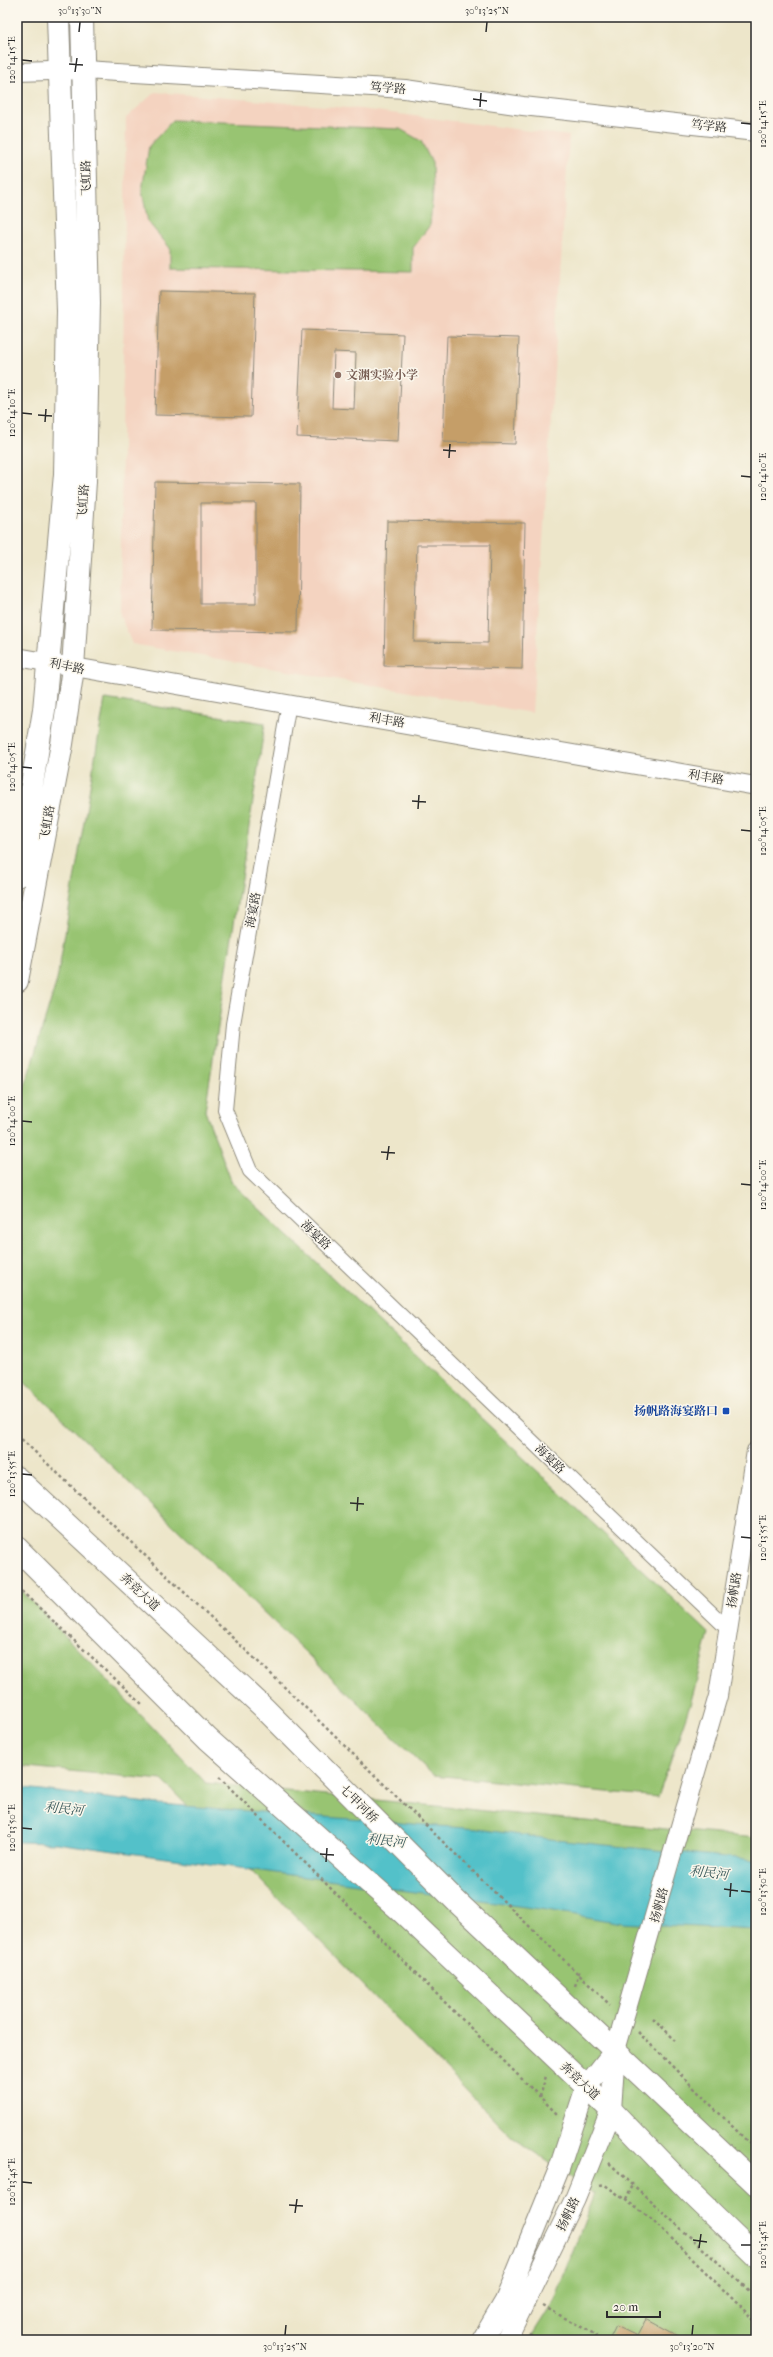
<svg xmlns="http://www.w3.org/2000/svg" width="773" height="2357" font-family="'IM FELL French Canon','Noto Serif SC',serif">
  <rect width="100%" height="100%" fill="#fbf7ec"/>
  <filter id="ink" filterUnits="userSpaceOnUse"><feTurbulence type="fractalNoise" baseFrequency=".025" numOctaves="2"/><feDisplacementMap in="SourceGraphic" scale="8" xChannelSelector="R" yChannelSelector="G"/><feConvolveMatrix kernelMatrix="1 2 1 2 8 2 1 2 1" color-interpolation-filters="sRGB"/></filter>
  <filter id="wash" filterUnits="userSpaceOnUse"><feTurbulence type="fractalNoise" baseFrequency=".012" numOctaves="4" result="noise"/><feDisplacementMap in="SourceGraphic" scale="16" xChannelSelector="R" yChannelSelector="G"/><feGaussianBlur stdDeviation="0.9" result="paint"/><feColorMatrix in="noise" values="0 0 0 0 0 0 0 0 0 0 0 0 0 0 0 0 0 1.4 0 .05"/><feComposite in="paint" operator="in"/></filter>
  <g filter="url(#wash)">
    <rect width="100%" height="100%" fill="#ede6ca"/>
    <path fill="#f4d3c0" d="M155 92 360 109 569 136 532 713 132 644 120 615 126 118Z"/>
    <path fill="#98c472" stroke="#62784e" d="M173 120 400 129 421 141 432 163 433 191 430 225 413 248V272L170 268V248L148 222 142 191 149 146Z
      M105 699 265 723 205 1111 232 1183 709 1633 690 1705 658 1797 433 1775 17 1375V1112L57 980Z
      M17 1586 206 1783 756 1838V2340H529L553 2302 595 2194 512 2137 162 1780 17 1766Z"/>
    <path fill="#53c1c9" stroke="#3f767a" d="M17 1787 147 1803 477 1829 565 1841 756 1860V1930L622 1923 547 1910 56 1843 17 1842Z"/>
    <g id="blocks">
      <path fill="#c59e67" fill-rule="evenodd" d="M159 291 255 293 251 417 155 415Z
        M302 330 403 334 398 441 297 437ZM334 352 356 353 354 409 332 408Z
        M447 336 519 338 515 444 443 442Z
        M155 482 300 484 298 632 152 630ZM201 503H256V604H201Z
        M387 521 525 523 522 669 384 666ZM417 545H490L488 643 414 642Z
        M646 2319 685 2340H609L616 2326 637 2336Z"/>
    </g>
  </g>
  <g filter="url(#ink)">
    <use href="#blocks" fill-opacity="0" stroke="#8c887a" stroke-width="1"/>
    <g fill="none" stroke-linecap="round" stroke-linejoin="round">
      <g stroke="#8c887a" stroke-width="16">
        <path id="minor" d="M289 703 233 1024 225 1110 250 1171 728 1629"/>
      </g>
      <g stroke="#8c887a" stroke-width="20">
        <path id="tertiary" d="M17 72 84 70 405 89 523 106 756 132
          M17 657 756 786
          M615 2050 718 1696 756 1451"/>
      </g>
      <g stroke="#8c887a" stroke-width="22">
        <path id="secondary" d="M482 2340 505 2301 559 2169 586 2087 615 2050
          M506 2340 575 2199 611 2110 615 2050"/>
      </g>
      <g stroke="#8c887a" stroke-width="24">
        <path id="primary" d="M17 876 44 710 65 474 68 311 58 17
          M17 981 62 744 73 668 85 481 89 303 82 17
          M17 1478 263 1707 456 1901 756 2184
          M17 1548 208 1739 400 1910 611 2110 691 2193 756 2256"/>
      </g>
      <path stroke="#8c887a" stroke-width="2.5" stroke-dasharray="3 3" stroke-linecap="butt" d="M17 1435 270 1673 610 2005
        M17 1587 143 1705
        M219 1777 557 2114
        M575 1986 580 1969
        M653 2018 675 2040
        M638 2032 756 2150
        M540 2097 546 2076
        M609 2163 756 2297
        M600 2186 605 2185 653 2220 756 2322
        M626 2200 633 2185
        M543 2306 596 2335 593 2340
        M529 2334 540 2340"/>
      <use href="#minor" stroke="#fff" stroke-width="14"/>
      <use href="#tertiary" stroke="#fff" stroke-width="18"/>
      <use href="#secondary" stroke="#fff" stroke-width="20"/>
      <use href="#primary" stroke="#fff" stroke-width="22"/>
    </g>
  </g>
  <path fill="none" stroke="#2b2b2b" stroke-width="1.5" d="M79 32 80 22M486 32 487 22M22 60 32 61M69 64 83 65M75 72 77 58M473 99 487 101M480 107 481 93M741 123 751 124M22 413 32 414M38 415 52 416M45 422 46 409M443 450 456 451M449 458 450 444M741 476 751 477M22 767 32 768M412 801 426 802M418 809 419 795M741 830 751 831M22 1121 32 1122M381 1152 395 1153M387 1160 389 1146M741 1184 751 1185M22 1474 32 1475M350 1503 364 1504M357 1511 358 1497M741 1537 751 1538M22 1828 32 1829M320 1854 334 1855M326 1862 327 1848M724 1889 738 1891M741 1891 751 1892M730 1897 731 1883M22 2182 32 2183M289 2205 303 2206M295 2213 297 2199M693 2240 707 2242M741 2245H751M699 2248 701 2234M285 2335 286 2325M692 2335 693 2325"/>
  <circle fill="#8d6e63" stroke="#fbf7ec" stroke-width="1.5" cx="338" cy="375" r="4"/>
  <rect fill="#1a4fb4" stroke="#fbf7ec" stroke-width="1.5" x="722" y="1407" width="8" height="8" rx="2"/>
  <g text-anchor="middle" stroke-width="3" stroke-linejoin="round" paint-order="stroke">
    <g font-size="12" fill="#2b2b2b" stroke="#fbf7ec">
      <text transform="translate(388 88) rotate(4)" y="4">笃学路</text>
      <text transform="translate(709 126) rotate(6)" y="4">笃学路</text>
      <text transform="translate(86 178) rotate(-91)" y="4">飞虹路</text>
      <text transform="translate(83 502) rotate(-86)" y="4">飞虹路</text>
      <text transform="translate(67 666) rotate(12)" y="4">利丰路</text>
      <text transform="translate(387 720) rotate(10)" y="4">利丰路</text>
      <text transform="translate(706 777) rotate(10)" y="4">利丰路</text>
      <text transform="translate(47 823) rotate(-80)" y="4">飞虹路</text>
      <text transform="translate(253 910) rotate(-80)" y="4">海宴路</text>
      <text transform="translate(316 1235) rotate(44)" y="4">海宴路</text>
      <text transform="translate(550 1459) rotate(44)" y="4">海宴路</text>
      <text transform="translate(734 1590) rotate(-81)" y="4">扬帆路</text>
      <text transform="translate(140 1592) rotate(43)" y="4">奔竞大道</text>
      <text transform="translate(359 1804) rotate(45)" y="4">七甲河桥</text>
      <text transform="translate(659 1905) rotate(-74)" y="4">扬帆路</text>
      <text transform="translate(580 2081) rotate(43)" y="4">奔竞大道</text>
      <text transform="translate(568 2214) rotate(-64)" y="4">扬帆路</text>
    </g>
    <g font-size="12" font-weight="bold" fill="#785e54" stroke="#fbf7ec" text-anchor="start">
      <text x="346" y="379">文渊实验小学</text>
    </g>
    <g font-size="12" font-weight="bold" fill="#164399" stroke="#fbf7ec" text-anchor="end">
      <text x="718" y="1415">扬帆路海宴路口</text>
    </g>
    <g font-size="13" font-style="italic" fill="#37585a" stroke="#fbf7ec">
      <text transform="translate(64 1808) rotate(6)" y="5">利民河</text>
      <text transform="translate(386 1840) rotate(6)" y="5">利民河</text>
      <text transform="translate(709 1872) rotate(6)" y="5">利民河</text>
    </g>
  </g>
  <rect width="773" height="2357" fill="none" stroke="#fbf7ec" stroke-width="44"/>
  <path d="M607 2311v6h53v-6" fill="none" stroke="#2b2b2b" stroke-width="2"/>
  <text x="613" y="2311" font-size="12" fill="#2b2b2b" stroke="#fbf7ec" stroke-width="3" paint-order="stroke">20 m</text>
  <rect x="22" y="22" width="729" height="2313" fill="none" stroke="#2b2b2b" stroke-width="1.5"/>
  <g font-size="10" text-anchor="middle" fill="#2b2b2b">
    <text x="80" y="14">30°13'30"N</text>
    <text x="487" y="14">30°13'25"N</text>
    <text transform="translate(11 60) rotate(-90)" y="4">120°14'15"E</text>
    <text transform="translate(762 124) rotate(-90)" y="4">120°14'15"E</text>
    <text transform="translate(11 413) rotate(-90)" y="4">120°14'10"E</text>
    <text transform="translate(762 477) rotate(-90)" y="4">120°14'10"E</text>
    <text transform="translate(11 767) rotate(-90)" y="4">120°14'05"E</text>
    <text transform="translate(762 831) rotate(-90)" y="4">120°14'05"E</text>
    <text transform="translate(11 1121) rotate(-90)" y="4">120°14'00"E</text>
    <text transform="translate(762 1185) rotate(-90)" y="4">120°14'00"E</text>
    <text transform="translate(11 1474) rotate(-90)" y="4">120°13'55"E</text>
    <text transform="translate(762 1538) rotate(-90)" y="4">120°13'55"E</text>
    <text transform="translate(11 1828) rotate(-90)" y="4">120°13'50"E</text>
    <text transform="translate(762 1892) rotate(-90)" y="4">120°13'50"E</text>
    <text transform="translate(11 2182) rotate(-90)" y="4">120°13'45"E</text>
    <text transform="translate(762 2245) rotate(-90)" y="4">120°13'45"E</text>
    <text x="285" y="2350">30°13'25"N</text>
    <text x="692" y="2350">30°13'20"N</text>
  </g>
</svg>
